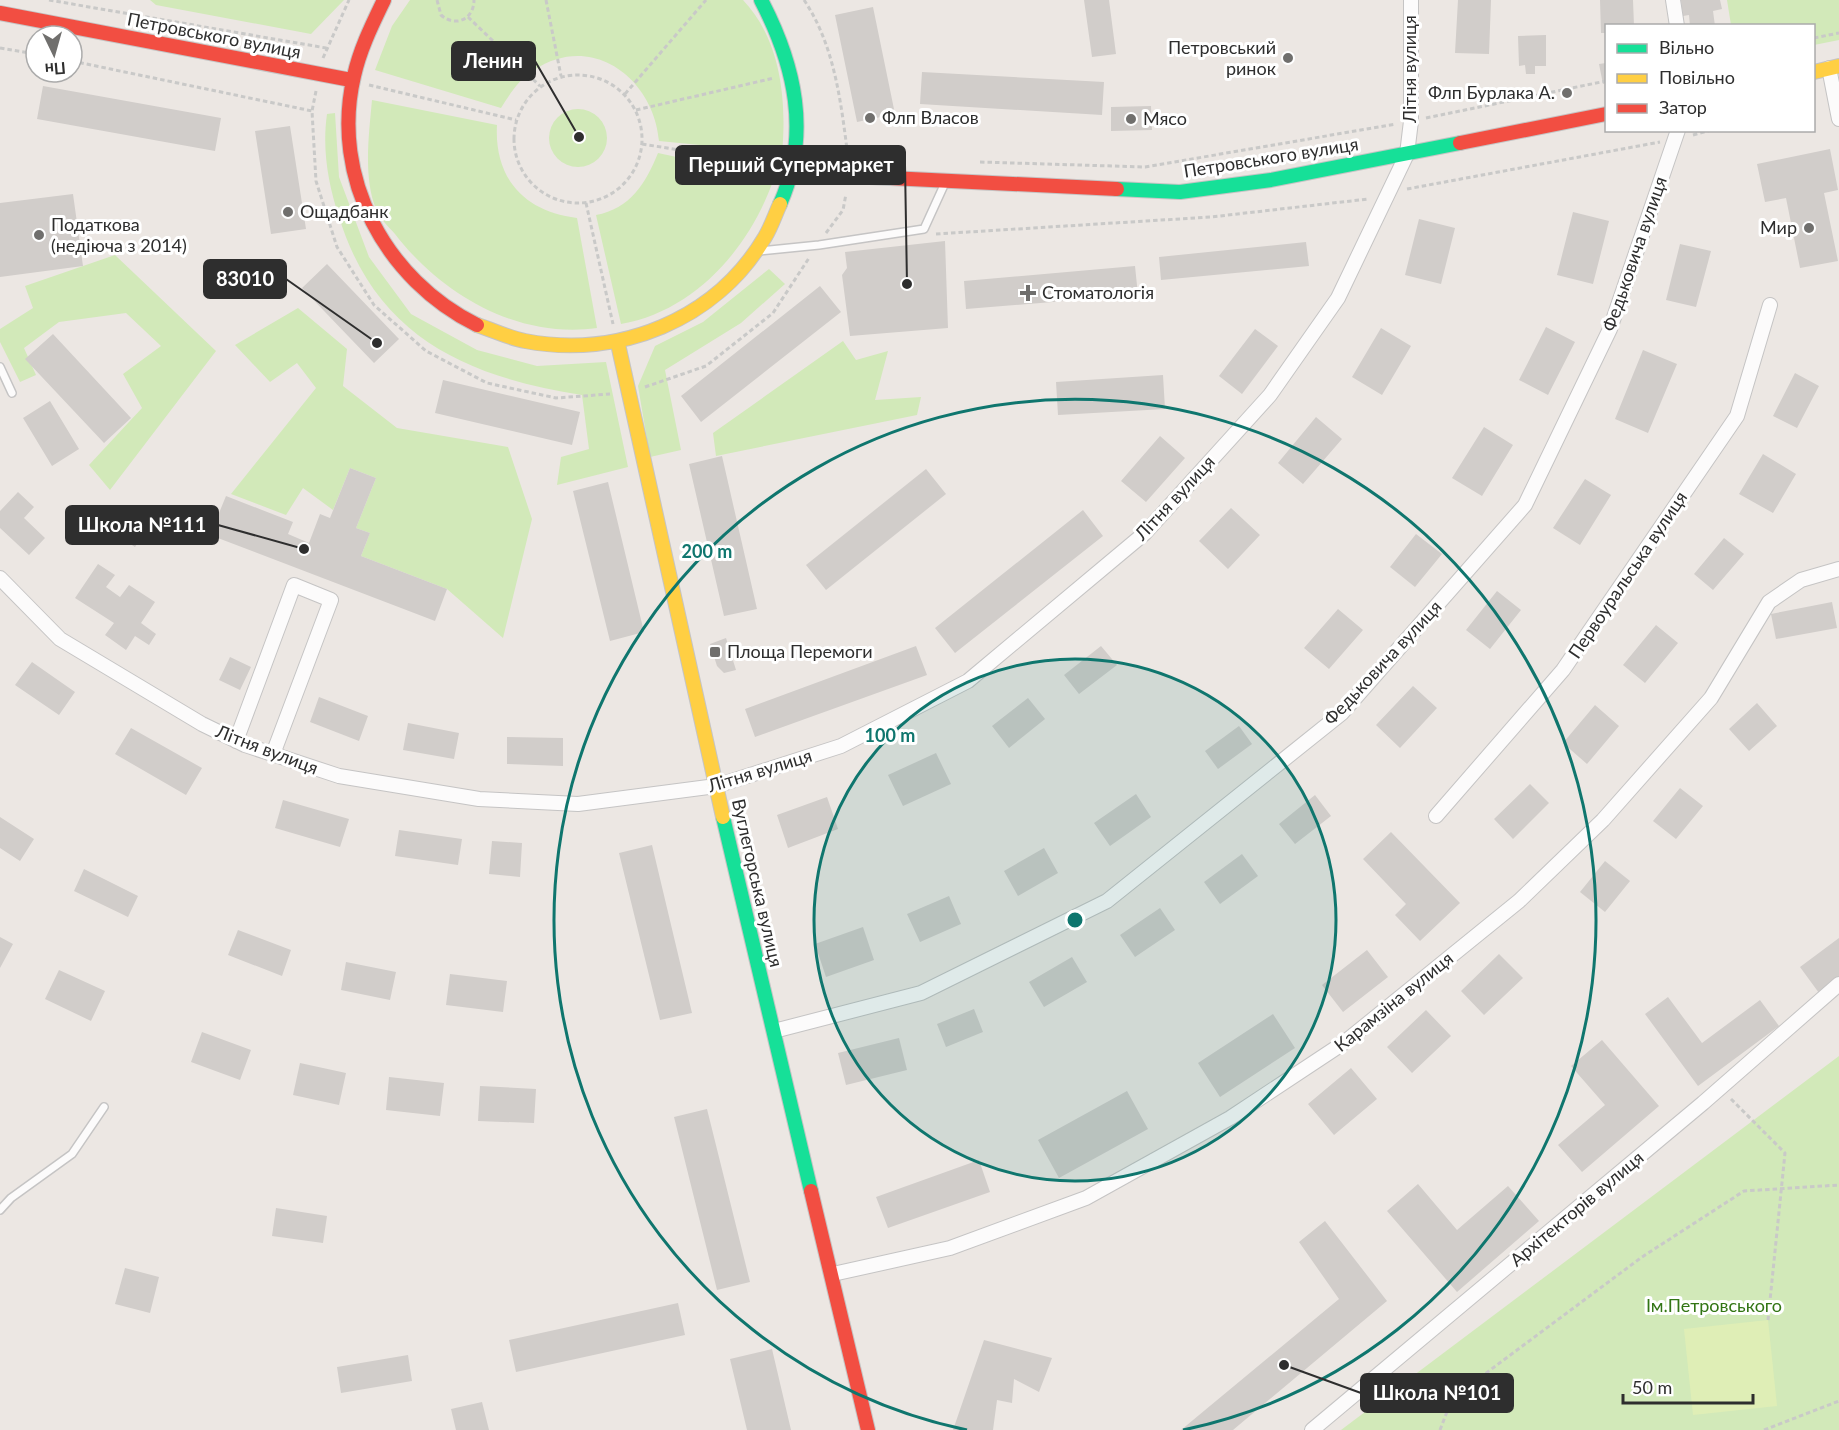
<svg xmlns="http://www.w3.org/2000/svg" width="1839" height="1430" font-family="Lato,sans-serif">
  <rect width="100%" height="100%" fill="#ece7e3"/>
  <path fill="#d2e9b9" d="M150 0H344L311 34 156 5Z
    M410 0H743C781 40 787 101 782 153L659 141C654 79 592 31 534 70 519 79 510 94 501 108L375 70 392 26Z
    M1727 0H1839V40L1814 45V26L1731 25Z
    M372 100 497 125C494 179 525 212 577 218L597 328C518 339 442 295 395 234 389 227 379 218 376 209 363 177 369 134 372 100Z
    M549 138a29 29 0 1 1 58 0a29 29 0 1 1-58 0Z
    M335 113 339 177 369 257 411 314 477 350 537 366 606 362 628 467 557 485 561 457 589 449 582 395C467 377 376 337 339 217 328 183 322 149 327 114Z
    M658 153 774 178C751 246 696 311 621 324L596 215C630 209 646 183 658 153Z
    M115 255 216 351 110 490 89 465 142 408 123 374 161 346 126 313 59 322 24 348 36 375 20 382 0 342V329L33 308 25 286Z
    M769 269 785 284 741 323 665 370 681 450 650 457 638 386 655 346 703 322Z
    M298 308 347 349 343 386 397 428 508 447 532 519 503 638 447 589 361 556 370 533 356 528 376 478 350 468 333 510 303 488 286 515 231 494 316 388 297 363 270 382 235 345Z
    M843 341 856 360 888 351 875 400 921 397 917 415 716 456 713 433Z
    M1839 1056V1430H1341Z"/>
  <path fill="#dfeeb6" d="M1768 1320 1777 1406 1693 1415 1684 1329Z"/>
  <path fill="#d1cdca" d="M1084 0H1109L1116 54 1092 57Z
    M1458 0H1491L1489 54 1455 53Z
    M1600 0H1633L1634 26H1606V33H1601Z
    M1681 0H1720L1722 9 1713 11 1715 26H1690L1689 15 1683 16Z
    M873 7 895 114 857 122 835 15Z
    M1546 35V66H1535V74H1526L1525 65 1519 66 1518 36Z
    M1606 63V83L1603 84 1599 64Z
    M922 72 1104 82 1102 115 920 104Z
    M43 86 221 118 215 151 37 119Z
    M1151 106 1152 130 1111 131V107Z
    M290 126 306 229 271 234 255 131Z
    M1830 149 1838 190 1824 193 1838 261 1800 268 1786 198 1765 202 1757 164Z
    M73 194 83 266 0 277V203Z
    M1573 212 1609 221 1593 284 1557 275Z
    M1419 219 1455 228 1441 284 1405 275Z
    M945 241 948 328 850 336 842 275 847 268 845 252Z
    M1306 242 1309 266 1161 280 1159 257Z
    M1680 244 1711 251 1696 307 1666 300Z
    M327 264 399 339 374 363 302 288Z
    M1135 266 1138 295 966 309 964 281Z
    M820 286 841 312 701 422 681 396Z
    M1546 327 1575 342 1548 395 1519 380Z
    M1381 328 1411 346 1382 395 1352 377Z
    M1255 329 1278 346 1242 394 1219 376Z
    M53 334 131 418 104 443 25 359Z
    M1643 350 1677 364 1648 433 1615 419Z
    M1795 373 1819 386 1797 428 1773 416Z
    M1163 375 1165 409 1058 415 1056 382Z
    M443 380 580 412 572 445 435 413Z
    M50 401 79 449 52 466 23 418Z
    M1316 417 1342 439 1303 484 1278 463Z
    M1484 427 1513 445 1482 496 1452 478Z
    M1160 436 1185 458 1146 502 1121 481Z
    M1763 454 1796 474 1773 513 1739 494Z
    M722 456 757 609 724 616 689 464Z
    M350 468 376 478 356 528 370 533 361 556 447 589 435 621 210 535 226 496 293 522 288 534 309 543 320 514 330 518Z
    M926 469 946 494 826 590 806 565Z
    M1585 479 1611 495 1580 545 1553 528Z
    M608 482 644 632 610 641 573 491Z
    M18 492 34 507 24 518 45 538 29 555 0 528V511Z
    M1231 508 1260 535 1228 569 1199 541Z
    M1083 510 1103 536 955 653 935 628Z
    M125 515 147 529 135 547 113 533Z
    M1416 534 1442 554 1415 587 1390 567Z
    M1724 538 1744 554 1713 590 1694 574Z
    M98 564 115 575 106 587 120 597 129 585 155 602 141 623 156 634 149 645 135 636 126 650 105 635 114 623 75 598Z
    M1497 591 1521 610 1490 649 1466 630Z
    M1832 602 1837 628 1776 639 1771 614Z
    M1338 609 1363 630 1329 669 1304 648Z
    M1656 625 1678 643 1645 683 1623 665Z
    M726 638 736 670 724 673 717 666 710 644Z
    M916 646 927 675 755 737 745 709Z
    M1101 646 1117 665 1079 694 1064 675Z
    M230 657 251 667 240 690 219 680Z
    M32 662 75 692 59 715 15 685Z
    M1413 686 1437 708 1400 748 1376 725Z
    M319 697 368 716 359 741 310 722Z
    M1028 698 1045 719 1009 748 992 726Z
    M1757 703 1777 726 1749 751 1729 729Z
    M1595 705 1619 726 1587 764 1563 743Z
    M408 723 459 733 454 759 403 750Z
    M1239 726 1252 744 1218 769 1205 751Z
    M131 728 202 768 186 795 115 754Z
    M507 737 563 738V766L507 764Z
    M936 753 951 784 903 806 888 775Z
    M1530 784 1549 803 1513 839 1494 819Z
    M1680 788 1703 806 1676 839 1653 821Z
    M1136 794 1151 817 1110 846 1094 823Z
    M1315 795 1331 816 1295 844 1279 824Z
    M827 797 838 829 788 848 777 815Z
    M283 800 349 819 340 847 275 828Z
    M0 817 34 839 20 861 0 848Z
    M399 830 462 839 458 865 395 856Z
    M1391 832 1460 903 1420 941 1395 915 1406 904 1363 859Z
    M492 841 522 843 520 877 489 874Z
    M652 845 692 1013 660 1020 619 853Z
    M1044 848 1058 873 1018 896 1004 871Z
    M1242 854 1258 876 1220 904 1204 882Z
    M1605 861 1630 881 1605 912 1580 892Z
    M84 869 138 896 128 917 74 891Z
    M949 896 961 924 920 942 907 914Z
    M1160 908 1175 930 1135 957 1120 935Z
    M863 927 874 960 826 977 815 944Z
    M238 930 291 950 282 976 228 955Z
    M0 937 13 944 0 968Z
    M1839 938V979L1819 993 1800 967Z
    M1367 950 1388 977 1343 1012 1322 985Z
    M1499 954 1523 978 1484 1015 1461 991Z
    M1072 957 1087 982 1044 1007 1029 982Z
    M346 962 396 972 390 1000 341 990Z
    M59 970 105 991 91 1021 45 999Z
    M450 974 507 981 503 1012 446 1005Z
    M1668 997 1702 1043 1760 1000 1779 1026 1698 1086 1645 1014Z
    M974 1009 983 1032 946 1047 937 1024Z
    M1426 1010 1451 1036 1412 1073 1387 1047Z
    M1273 1014 1295 1048 1220 1097 1198 1063Z
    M202 1032 251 1050 240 1080 191 1062Z
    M899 1038 907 1070 846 1085 838 1053Z
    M1602 1040 1659 1106 1582 1172 1558 1145 1605 1105 1571 1066Z
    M300 1063 346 1073 339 1105 293 1095Z
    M1351 1068 1377 1099 1334 1135 1308 1104Z
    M389 1077 444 1083 440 1116 386 1110Z
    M480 1086 536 1089 534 1123 478 1121Z
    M1127 1091 1148 1129 1059 1178 1038 1140Z
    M707 1109 750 1282 717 1290 674 1117Z
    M979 1160 990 1192 888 1228 876 1197Z
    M1418 1184 1457 1230 1508 1186 1539 1221 1457 1292 1387 1211Z
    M276 1208 327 1216 323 1243 272 1236Z
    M1325 1221 1387 1301 1233 1430H1181L1339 1299 1299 1242Z
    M125 1268 159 1277 150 1313 115 1304Z
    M678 1303 685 1335 516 1372 509 1340Z
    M984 1340 1052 1358 1039 1392 1014 1379 1012 1403 997 1400 993 1430H953Z
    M772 1349 791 1430H747L730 1359Z
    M408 1355 412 1381 341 1393 337 1367Z
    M482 1402 489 1430H456L451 1409Z"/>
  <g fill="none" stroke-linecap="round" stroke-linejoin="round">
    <g stroke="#c5c4c4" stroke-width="10">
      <path id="lane" d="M759 251 819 245 924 229 945 183
        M0 367 12 393
        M0 1210 11 1198 72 1154 104 1107"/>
    </g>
    <g stroke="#c5c4c4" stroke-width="16">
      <path id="street" d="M1673 0 1677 26
        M1829 68 1839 119
        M0 578 60 639 202 724 245 745 339 776 479 799 578 804 716 786 841 746 968 681 1145 533 1270 395 1338 298 1407 154 1411 121V0
        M236 741 294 585 331 600 273 754
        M1436 816 1563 670 1737 416 1770 305
        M774 1031 921 993 1107 901 1342 713 1525 505 1610 329 1678 130
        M833 1274 950 1248 1086 1198 1230 1118 1345 1042 1519 901 1603 820 1711 698 1769 602 1801 580 1839 569
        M1312 1430 1703 1103 1839 984"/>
    </g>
    <g stroke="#c5c4c4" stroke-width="16">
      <path id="fast" d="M761 0C795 65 811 134 780 204
        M1117 189 1180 192 1271 180 1460 143
        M723 817 811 1191"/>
    </g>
    <g stroke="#c5c4c4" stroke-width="16">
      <path id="slow" d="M1814 72 1839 66
        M477 325C493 330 509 338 525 341 619 359 716 320 765 237 771 227 775 215 780 204
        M618 344 723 817"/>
    </g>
    <g stroke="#c5c4c4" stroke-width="16">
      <path id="jam" d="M384 0C372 25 360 49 354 76 330 178 386 280 477 325
        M0 13 351 80
        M1460 143 1606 114
        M793 168 849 176 1117 189
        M811 1191 868 1430"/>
    </g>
    <path stroke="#c9c9c8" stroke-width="3" stroke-dasharray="4.5 3" stroke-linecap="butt" d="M49 0 326 48
      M437 0 441 15C456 28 474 19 474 0
      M546 0 561 76
      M804 0C835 46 841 103 848 157
      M468 17 540 86
      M1814 38 1839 33
      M0 48 36 54
      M323 58 349 0
      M72 61 312 111
      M514 139a64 64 0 1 1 128 0a64 64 0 1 1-128 0Z
      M369 85 516 120
      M316 91 312 111 316 181 337 247 374 305 426 351 487 383 556 398 610 394
      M625 94 706 0
      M636 110 774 78
      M1426 118 1606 81
      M1693 135 1711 130
      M642 144 774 165
      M980 162 1145 167 1396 124
      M1407 189 1660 142
      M586 203 613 324
      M826 233 843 210 846 194
      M936 234 1211 217 1368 199
      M645 387 706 366 773 313 809 258
      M1731 1099 1785 1153 1768 1320
      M1440 1430 1450 1404 1466 1388 1642 1257 1744 1191 1839 1185
      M1764 1430 1839 1401"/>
    <use href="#lane" stroke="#fcfbfb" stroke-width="7"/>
    <use href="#street" stroke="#fcfbfb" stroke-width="14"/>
    <use href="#fast" stroke="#16e098" stroke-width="14"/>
    <use href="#slow" stroke="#ffcf43" stroke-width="14"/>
    <use href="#jam" stroke="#f24e42" stroke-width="14"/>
  </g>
  <circle cx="1075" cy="920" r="261" fill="#0f766e" fill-opacity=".12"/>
  <g fill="none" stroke="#0f766e" stroke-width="3">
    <circle cx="1075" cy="920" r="261"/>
    <path d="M967 1430A521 521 0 1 1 1183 1430"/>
  </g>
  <g fill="#706f6d" stroke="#fff" stroke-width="2">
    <circle cx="1288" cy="58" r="6"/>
    <circle cx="1567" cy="93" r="6"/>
    <circle cx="870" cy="118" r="6"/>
    <circle cx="1131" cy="119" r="6"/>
    <circle cx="288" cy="212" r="6"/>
    <circle cx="1809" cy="228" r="6"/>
    <circle cx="39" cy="235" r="6"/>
    <path d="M1025 284h6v6h6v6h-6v6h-6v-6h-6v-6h6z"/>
    <rect x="709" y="646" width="12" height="12" rx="3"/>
  </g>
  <g text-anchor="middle" stroke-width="6" stroke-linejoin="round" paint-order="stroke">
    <g font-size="18" fill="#2e2e2e" stroke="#fff">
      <text transform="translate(214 36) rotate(11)" y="6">Петровського вулиця</text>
      <text transform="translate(1410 69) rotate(-90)" y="6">Літня вулиця</text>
      <text transform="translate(1271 158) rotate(-9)" y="6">Петровського вулиця</text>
      <text transform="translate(1635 254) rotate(-71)" y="6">Федьковича вулиця</text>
      <text transform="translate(1175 498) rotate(-47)" y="6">Літня вулиця</text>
      <text transform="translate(1628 575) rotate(-56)" y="6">Первоуральська вулиця</text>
      <text transform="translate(1383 663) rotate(-47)" y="6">Федьковича вулиця</text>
      <text transform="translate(267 750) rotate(21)" y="6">Літня вулиця</text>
      <text transform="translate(760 771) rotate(-17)" y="6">Літня вулиця</text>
      <text transform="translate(757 883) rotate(77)" y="6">Вуглегорська вулиця</text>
      <text transform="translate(1394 1002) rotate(-39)" y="6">Карамзіна вулиця</text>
      <text transform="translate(1577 1209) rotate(-40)" y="6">Архітекторів вулиця</text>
    </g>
    <g font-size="18" fill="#2e2e2e" stroke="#fff" text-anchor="start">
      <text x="1276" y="54" text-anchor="end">Петровський<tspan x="1276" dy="21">ринок</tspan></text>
      <text x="1555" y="99" text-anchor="end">Флп Бурлака А.</text>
      <text x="882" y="124">Флп Власов</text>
      <text x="1143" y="125">Мясо</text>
      <text x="300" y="218">Ощадбанк</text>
      <text x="51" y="231">Податкова<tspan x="51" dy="21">(недіюча з 2014)</tspan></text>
      <text x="1797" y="234" text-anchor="end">Мир</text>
      <text x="1042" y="299">Стоматологія</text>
      <text x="727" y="658">Площа Перемоги</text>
    </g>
    <g font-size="18" fill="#327514" stroke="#fff">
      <text x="1714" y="1312">Ім.Петровського</text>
    </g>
  </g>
  <circle cx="1075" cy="920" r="9" fill="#0f766e" stroke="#fff" stroke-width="3"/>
  <g font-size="18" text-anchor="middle" font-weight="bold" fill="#0f766e" stroke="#fff" stroke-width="6" stroke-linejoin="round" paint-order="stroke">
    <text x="707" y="558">200 m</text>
    <text x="890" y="742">100 m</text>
  </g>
  <path fill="none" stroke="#2e2e2e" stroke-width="2" d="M579 137L535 61M907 284L905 165M377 343L286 279M304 549L218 525M1284 1365L1361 1393"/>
  <g fill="#2e2e2e" stroke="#fff" stroke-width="2">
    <circle cx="579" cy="137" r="6"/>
    <circle cx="907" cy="284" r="6"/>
    <circle cx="377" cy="343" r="6"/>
    <circle cx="304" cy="549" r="6"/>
    <circle cx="1284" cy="1365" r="6"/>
  </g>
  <g fill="#2e2e2e" stroke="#2e2e2e" stroke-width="2">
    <rect x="452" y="42" width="83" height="38" rx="6"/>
    <rect x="676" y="146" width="229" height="38" rx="6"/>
    <rect x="204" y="260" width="82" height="38" rx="6"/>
    <rect x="66" y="506" width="152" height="38" rx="6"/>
    <rect x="1361" y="1374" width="152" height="38" rx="6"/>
  </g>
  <g font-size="20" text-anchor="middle" font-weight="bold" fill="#fff">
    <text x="493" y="68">Ленин</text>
    <text x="791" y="172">Перший Супермаркет</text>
    <text x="245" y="286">83010</text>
    <text x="142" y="532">Школа №111</text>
    <text x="1437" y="1400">Школа №101</text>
  </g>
  <rect x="1605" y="24" width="210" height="108" fill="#ffffff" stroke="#ababab" stroke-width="1.5"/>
  <rect x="1617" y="44" width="30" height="9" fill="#16e098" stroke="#ababab" stroke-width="1.5"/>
  <text x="1659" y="54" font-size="18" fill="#2e2e2e">Вільно</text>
  <rect x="1617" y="74" width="30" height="9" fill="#ffcf43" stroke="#ababab" stroke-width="1.5"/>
  <text x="1659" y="84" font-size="18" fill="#2e2e2e">Повільно</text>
  <rect x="1617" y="104" width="30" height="9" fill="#f24e42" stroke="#ababab" stroke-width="1.5"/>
  <text x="1659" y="114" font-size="18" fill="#2e2e2e">Затор</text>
  <g transform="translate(54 54) rotate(175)"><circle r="28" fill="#ffffff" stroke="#ababab" stroke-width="1.5"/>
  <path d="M0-4.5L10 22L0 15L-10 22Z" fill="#706f6d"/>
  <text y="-9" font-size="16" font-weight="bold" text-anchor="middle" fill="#2e2e2e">Пн</text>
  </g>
  <path d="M1623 1394v9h130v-9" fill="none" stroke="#2e2e2e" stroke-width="3"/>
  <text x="1632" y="1394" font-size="18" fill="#2e2e2e" stroke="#ffffff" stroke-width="4.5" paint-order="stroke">50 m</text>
</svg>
